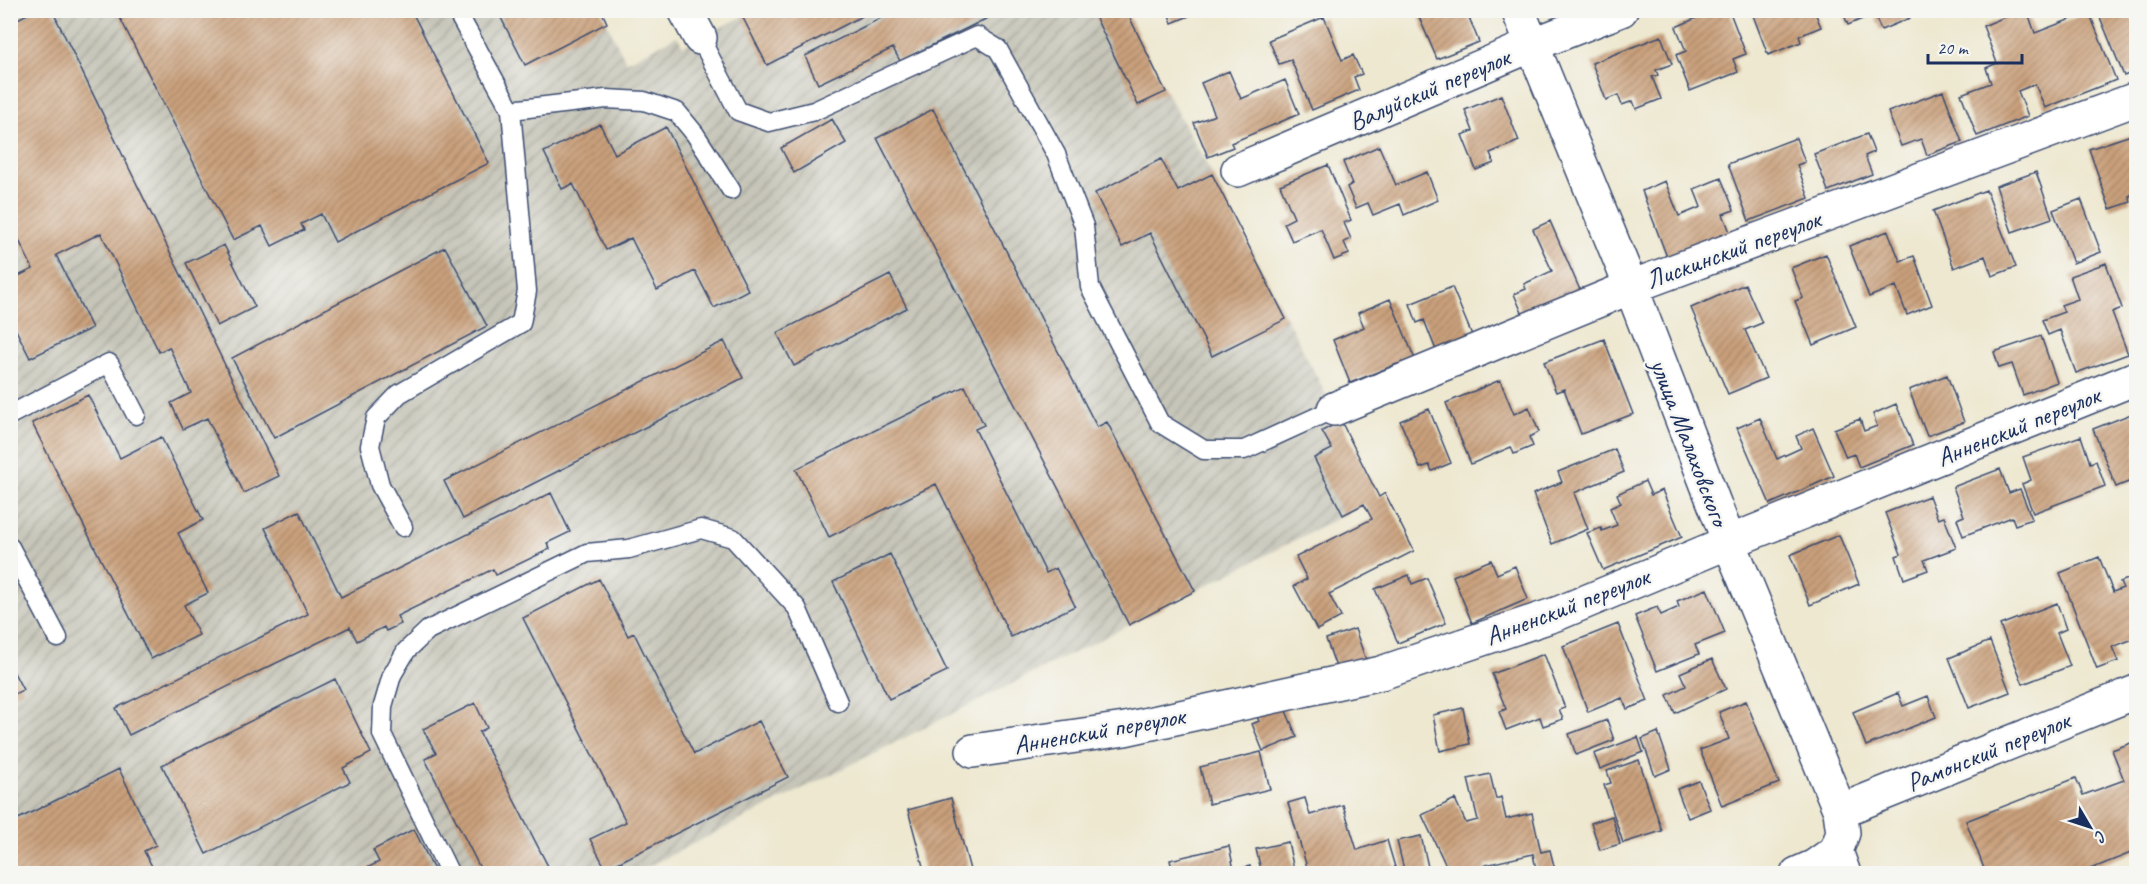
<svg xmlns="http://www.w3.org/2000/svg" width="2147" height="884" font-family="Caveat,sans-serif">
  <defs>
    <pattern id="industrial-furrows" width="10" height="10" patternUnits="userSpaceOnUse" patternTransform="scale(1.5)"><rect width="10" height="10" fill="#c6c5b8"/><path d="M-1 1l2-2M0 10L10 0M9 11l2-2" fill="none" stroke="#a0a099"/></pattern>
    <pattern id="building-hatch" width="6" height="6" patternUnits="userSpaceOnUse" patternTransform="scale(1.5)"><rect width="6" height="6" fill="#caa07b"/><path d="M-1 1l2-2M0 6l6-6M5 7l2-2" fill="none" stroke="#a38368"/></pattern>
  </defs>
  <rect width="100%" height="100%" fill="#f6f6f2"/>
  <filter id="ink" filterUnits="userSpaceOnUse"><feTurbulence type="fractalNoise" baseFrequency=".0167" numOctaves="2"/><feDisplacementMap in="SourceGraphic" scale="12" xChannelSelector="R" yChannelSelector="G"/><feConvolveMatrix kernelMatrix="1 2 1 2 8 2 1 2 1" color-interpolation-filters="sRGB"/></filter>
  <filter id="wash" filterUnits="userSpaceOnUse"><feTurbulence type="fractalNoise" baseFrequency=".008" numOctaves="4" result="noise"/><feDisplacementMap in="SourceGraphic" scale="24" xChannelSelector="R" yChannelSelector="G"/><feGaussianBlur stdDeviation="1.35" result="paint"/><feColorMatrix in="noise" values="0 0 0 0 0 0 0 0 0 0 0 0 0 0 0 0 0 1.4 0 .05"/><feComposite in="paint" operator="in"/></filter>
  <g filter="url(#wash)">
    <rect width="100%" height="100%" fill="#eee8d0"/>
    <path fill="url(#industrial-furrows)" d="M10 11H601L626 62 677 36 683 46 742 17 739 11H1126L1166 92 1212 174 1379 497 1129 625 635 873H11Z"/>
    <g id="blocks">
      <path fill="url(#building-hatch)" d="M35 10H52L279 476 244 493 207 418 183 429 171 403 191 393 169 347 159 352 101 233 56 255 92 328 30 358 10 318V280L33 269 10 222V23Z
        M116 10H411L489 163 335 242 321 214 301 224 304 230 272 246 262 226 233 240Z
        M497 10H601L607 23 525 65Z
        M739 10H874L767 65Z
        M897 10H1004L900 61 893 48 818 84 805 56Z
        M1092 10H1126L1166 92 1138 105Z
        M1167 10H1187L1189 16 1172 23Z
        M1416 10H1466L1479 42 1437 59Z
        M1715 10H1729L1746 54 1733 59 1738 72 1690 91 1676 55 1686 51 1676 27Z
        M1751 10H1814L1821 27 1799 36 1801 42 1768 55Z
        M1842 10H1907L1910 18 1881 30 1874 14 1848 25Z
        M2022 10H2027L2035 33 2089 12 2116 80 2045 108 2035 84 2018 91 2028 116 1977 136 1961 94 1991 83 1986 68 1997 63 1983 26Z
        M2097 10H2129L2133 21 2136 20V71L2124 76Z
        M1324 17 1342 60 1353 55 1362 74 1354 77 1359 90 1312 110 1291 60 1279 64 1269 40Z
        M1661 36 1672 64 1656 70 1658 75 1652 77 1661 99 1636 109 1633 101 1622 105 1618 95 1606 100 1592 63Z
        M1229 71 1241 99 1285 80 1299 114 1231 143 1233 147 1208 157 1194 123 1215 115 1201 83Z
        M1943 91 1962 142 1927 155 1921 139 1901 146 1888 112Z
        M1501 95 1519 141 1490 153 1494 163 1476 170 1462 135 1473 131 1465 110Z
        M933 109 1097 427 1107 422 1195 591 1129 625 877 138Z
        M832 119 846 143 794 173 781 148Z
        M600 124 615 154 666 127 748 290 714 308 695 271 657 290 631 238 606 250 573 184 562 189 544 152Z
        M1867 134 1874 152 1865 156 1872 174 1828 191 1814 154Z
        M2131 135 2136 151V193L2129 196 2131 202 2110 209 2089 149Z
        M1796 138 1805 162 1797 165 1809 198 1749 221 1728 164Z
        M1379 146 1396 185 1427 172 1438 200 1404 215 1400 204 1373 215 1368 203 1356 208 1347 187 1352 184 1343 162Z
        M1161 159 1178 191 1212 174 1286 319 1212 356 1150 233 1122 247 1095 193Z
        M1328 165 1351 220 1344 223 1351 239 1344 242 1349 254 1334 260 1321 229 1292 241 1284 223 1294 218 1280 185Z
        M2036 172 2052 218 2012 232 1996 186Z
        M1721 178 1734 210 1723 214 1730 232 1667 257 1642 191 1665 181 1679 216 1701 207 1694 189Z
        M1986 190 2016 267 1992 276 1985 256 1954 268 1933 211Z
        M2081 199 2101 252 2073 263 2053 210Z
        M1550 221 1580 290 1523 315 1514 294 1526 289 1524 284 1552 271 1533 229Z
        M1888 231 1900 261 1914 256 1932 305 1907 315 1896 286 1869 297 1849 246Z
        M224 245 255 307 217 326 186 263Z
        M445 247 487 326 274 438 232 358Z
        M1826 254 1856 327 1813 345 1795 301 1803 298 1791 268Z
        M2106 263 2122 308 2112 312 2128 354 2076 373 2060 330 2048 335 2042 320 2064 312 2061 305 2078 299 2070 276Z
        M890 275 907 308 794 366 777 333Z
        M1745 284 1762 323 1745 330 1766 378 1728 394 1691 308Z
        M1452 287 1472 335 1436 350 1424 320 1417 323 1410 304Z
        M1390 299 1417 364 1399 372 1397 364 1350 383 1333 340 1364 327 1358 313Z
        M2041 336 2057 382 2023 395 2012 364 1999 368 1994 352Z
        M1604 339 1633 414 1581 434 1564 389 1556 392 1544 362Z
        M724 341 743 378 463 519 444 481Z
        M1947 375 1964 422 1927 436 1909 390Z
        M1500 380 1514 414 1529 407 1539 432 1529 437 1533 446 1514 454 1511 447 1471 464 1446 403Z
        M965 386 984 425 975 429 1046 573 1056 568 1075 606 1011 637 936 484 829 537 796 469Z
        M88 395 120 458 161 437 203 520 178 533 208 593 184 605 199 635 151 659 32 423Z
        M1896 404 1913 445 1859 467 1854 454 1846 457 1834 429 1860 419 1864 431 1877 426 1873 414Z
        M1429 409 1451 463 1432 471 1429 465 1420 468 1400 421Z
        M2136 412V479L2116 487 2093 429Z
        M1760 418 1777 459 1801 448 1796 436 1813 428 1834 476 1770 504 1737 428Z
        M1341 421 1379 497 1385 493 1414 551 1329 594 1341 617 1317 630 1294 586 1307 579 1296 557 1372 519 1364 504 1343 515 1314 458 1332 449 1322 431Z
        M2081 436 2090 463 2096 461 2105 486 2033 513 2022 484 2031 480 2023 457Z
        M1615 449 1624 472 1574 493 1588 529 1552 544 1533 494 1562 482 1558 472Z
        M2000 469 2009 493 2020 489 2032 519 2015 525 2012 517 1963 536 1957 519 1964 516 1953 487Z
        M1645 481 1651 495 1662 490 1682 537 1603 570 1587 533 1601 528 1602 531 1617 525 1610 508 1621 503 1617 494Z
        M551 493 570 532 547 543 550 549 496 575 493 569 397 616 401 624 386 631 384 627 357 641 350 627 129 735 116 708 308 614 265 528 299 511 341 597Z
        M1929 496 1938 519 1944 517 1956 548 1924 560 1928 570 1904 579 1896 556 1901 554 1885 513Z
        M1839 535 1859 584 1810 605 1790 555Z
        M890 554 947 671 889 699 833 582Z
        M2099 557 2113 592 2123 588 2120 582 2136 576V638L2112 647 2118 661 2097 669 2060 573Z
        M1491 560 1497 574 1515 566 1528 599 1472 623 1453 576Z
        M1409 575 1412 584 1427 578 1446 623 1398 643 1375 589Z
        M599 579 628 636 634 633 694 754 759 721 788 777 606 869 590 839 626 822 523 618Z
        M1707 589 1725 633 1695 645 1699 654 1657 671 1635 616 1657 607 1661 615 1679 607 1677 601Z
        M2057 603 2066 629 2057 633 2070 666 2023 684 2000 625Z
        M1618 624 1648 701 1627 709 1622 698 1588 712 1563 646Z
        M1355 629 1366 660 1337 670 1326 639Z
        M1990 641 2010 692 1969 708 1949 658Z
        M1544 654 1565 708 1559 710 1563 719 1543 726 1540 717 1506 730 1499 712 1506 709 1492 674Z
        M1712 659 1726 689 1675 713 1667 695 1686 686 1680 673Z
        M10 665 23 690 10 696Z
        M335 679 371 753 343 768 350 782 206 854 162 765Z
        M1898 693 1903 706 1928 696 1936 717 1866 746 1853 712Z
        M1281 699 1297 737 1263 751 1252 724 1259 721 1254 710Z
        M1746 701 1779 783 1722 806 1700 750 1729 739 1719 712Z
        M475 703 487 728 479 732 552 874H483L425 759 436 753 423 729Z
        M1463 708 1470 744 1440 751 1433 715Z
        M1607 720 1614 740 1576 755 1569 734Z
        M1658 732 1671 769 1655 776 1642 739Z
        M1638 737 1643 752 1600 769 1594 754Z
        M2136 741V851L2078 874H1986L1966 821 2076 778 2083 795 2124 780 2112 750Z
        M1261 752 1270 789 1209 804 1200 767Z
        M1639 760 1662 831 1623 843 1604 785 1611 783 1607 771Z
        M119 769 156 845 144 851 156 874H12L10 823Z
        M1490 774 1496 799 1501 797 1506 819 1532 813 1541 852 1550 850 1556 874H1537L1533 854 1485 865 1486 870 1478 874H1450L1422 815 1455 799 1466 823 1478 820 1468 779Z
        M1699 781 1710 809 1688 818 1677 789Z
        M951 798 970 870 955 874H925L908 810Z
        M1305 798 1310 815 1343 805 1357 850 1387 840 1397 874H1309L1288 803Z
        M1612 816 1620 844 1600 850 1591 823Z
        M414 829 436 874H355L379 862 373 850Z
        M1421 836 1429 871 1405 874 1397 841Z
        M1288 842 1295 874H1262L1256 849Z
        M1229 846 1234 870 1250 866 1252 874H1173L1170 860Z"/>
    </g>
  </g>
  <g filter="url(#ink)">
    <use href="#blocks" fill-opacity="0" stroke="#3b4b6f" stroke-width="1.5"/>
    <g fill="none" stroke-linecap="round" stroke-linejoin="round">
      <g stroke="#3b4b6f" stroke-width="21">
        <path id="lane" d="M700 38 738 111 769 122 814 111 977 36 998 49 1056 154 1084 226 1090 287 1160 423 1204 450H1244L1334 409
          M511 110 606 99 644 101 677 112 695 134 731 190
          M10 415 109 363 136 415
          M403 527 380 485 370 446 376 418 399 394 521 323 527 291 511 110 456 10
          M10 547 58 638
          M450 874 382 734 383 706 392 675 406 651 428 630 587 553 629 549 701 529 733 538 797 608 838 702"/>
      </g>
      <g stroke="#3b4b6f" stroke-width="36">
        <path id="street" d="M685 10 700 38
          M1518 10 1631 287 1729 542 1840 811 1843 833 1836 851 1844 874
          M1238 170 1532 45 1621 10
          M1334 409 1631 287 2136 99
          M973 751 1125 729 1381 673 1559 613 1729 542 2136 378
          M1840 811 2136 692
          M1797 874 1815 866 1836 851"/>
      </g>
      <use href="#lane" stroke="#fff" stroke-width="18"/>
      <use href="#street" stroke="#fff" stroke-width="33"/>
    </g>
  </g>
  <g text-anchor="middle" stroke-width="5" stroke-linejoin="round" paint-order="stroke">
    <g font-size="26" fill="#1b2f5e" stroke="#f6f6f2">
      <text transform="translate(1429 89) rotate(-23)" y="9">Валуйский переулок</text>
      <text transform="translate(1733 249) rotate(-20)" y="9">Лискинский переулок</text>
      <text transform="translate(2018 426) rotate(-22)" y="9">Анненский переулок</text>
      <text transform="translate(1690 442) rotate(69)" y="9">улица Малаховского</text>
      <text transform="translate(1567 606) rotate(-21)" y="9">Анненский переулок</text>
      <text transform="translate(1099 730) rotate(-10)" y="9">Анненский переулок</text>
      <text transform="translate(1988 751) rotate(-22)" y="9">Рамонский переулок</text>
    </g>
  </g>
  <rect width="2147" height="884" fill="none" stroke="#f6f6f2" stroke-width="36"/>
  <g transform="translate(2090 827) rotate(129)" stroke="#f6f6f2" stroke-width="4.5" paint-order="stroke">
  <path d="M0-4.5L10 22L0 15L-10 22Z" fill="#1b2f5e"/>
  <text y="-9" font-size="16" font-weight="bold" text-anchor="middle" fill="#1b2f5e">С</text>
  </g>
  <path d="M1928 54v9h94v-9" fill="none" stroke="#1b2f5e" stroke-width="3"/>
  <text x="1937" y="54" font-size="18" fill="#1b2f5e" stroke="#f6f6f2" stroke-width="4.5" paint-order="stroke">20 m</text>
</svg>
